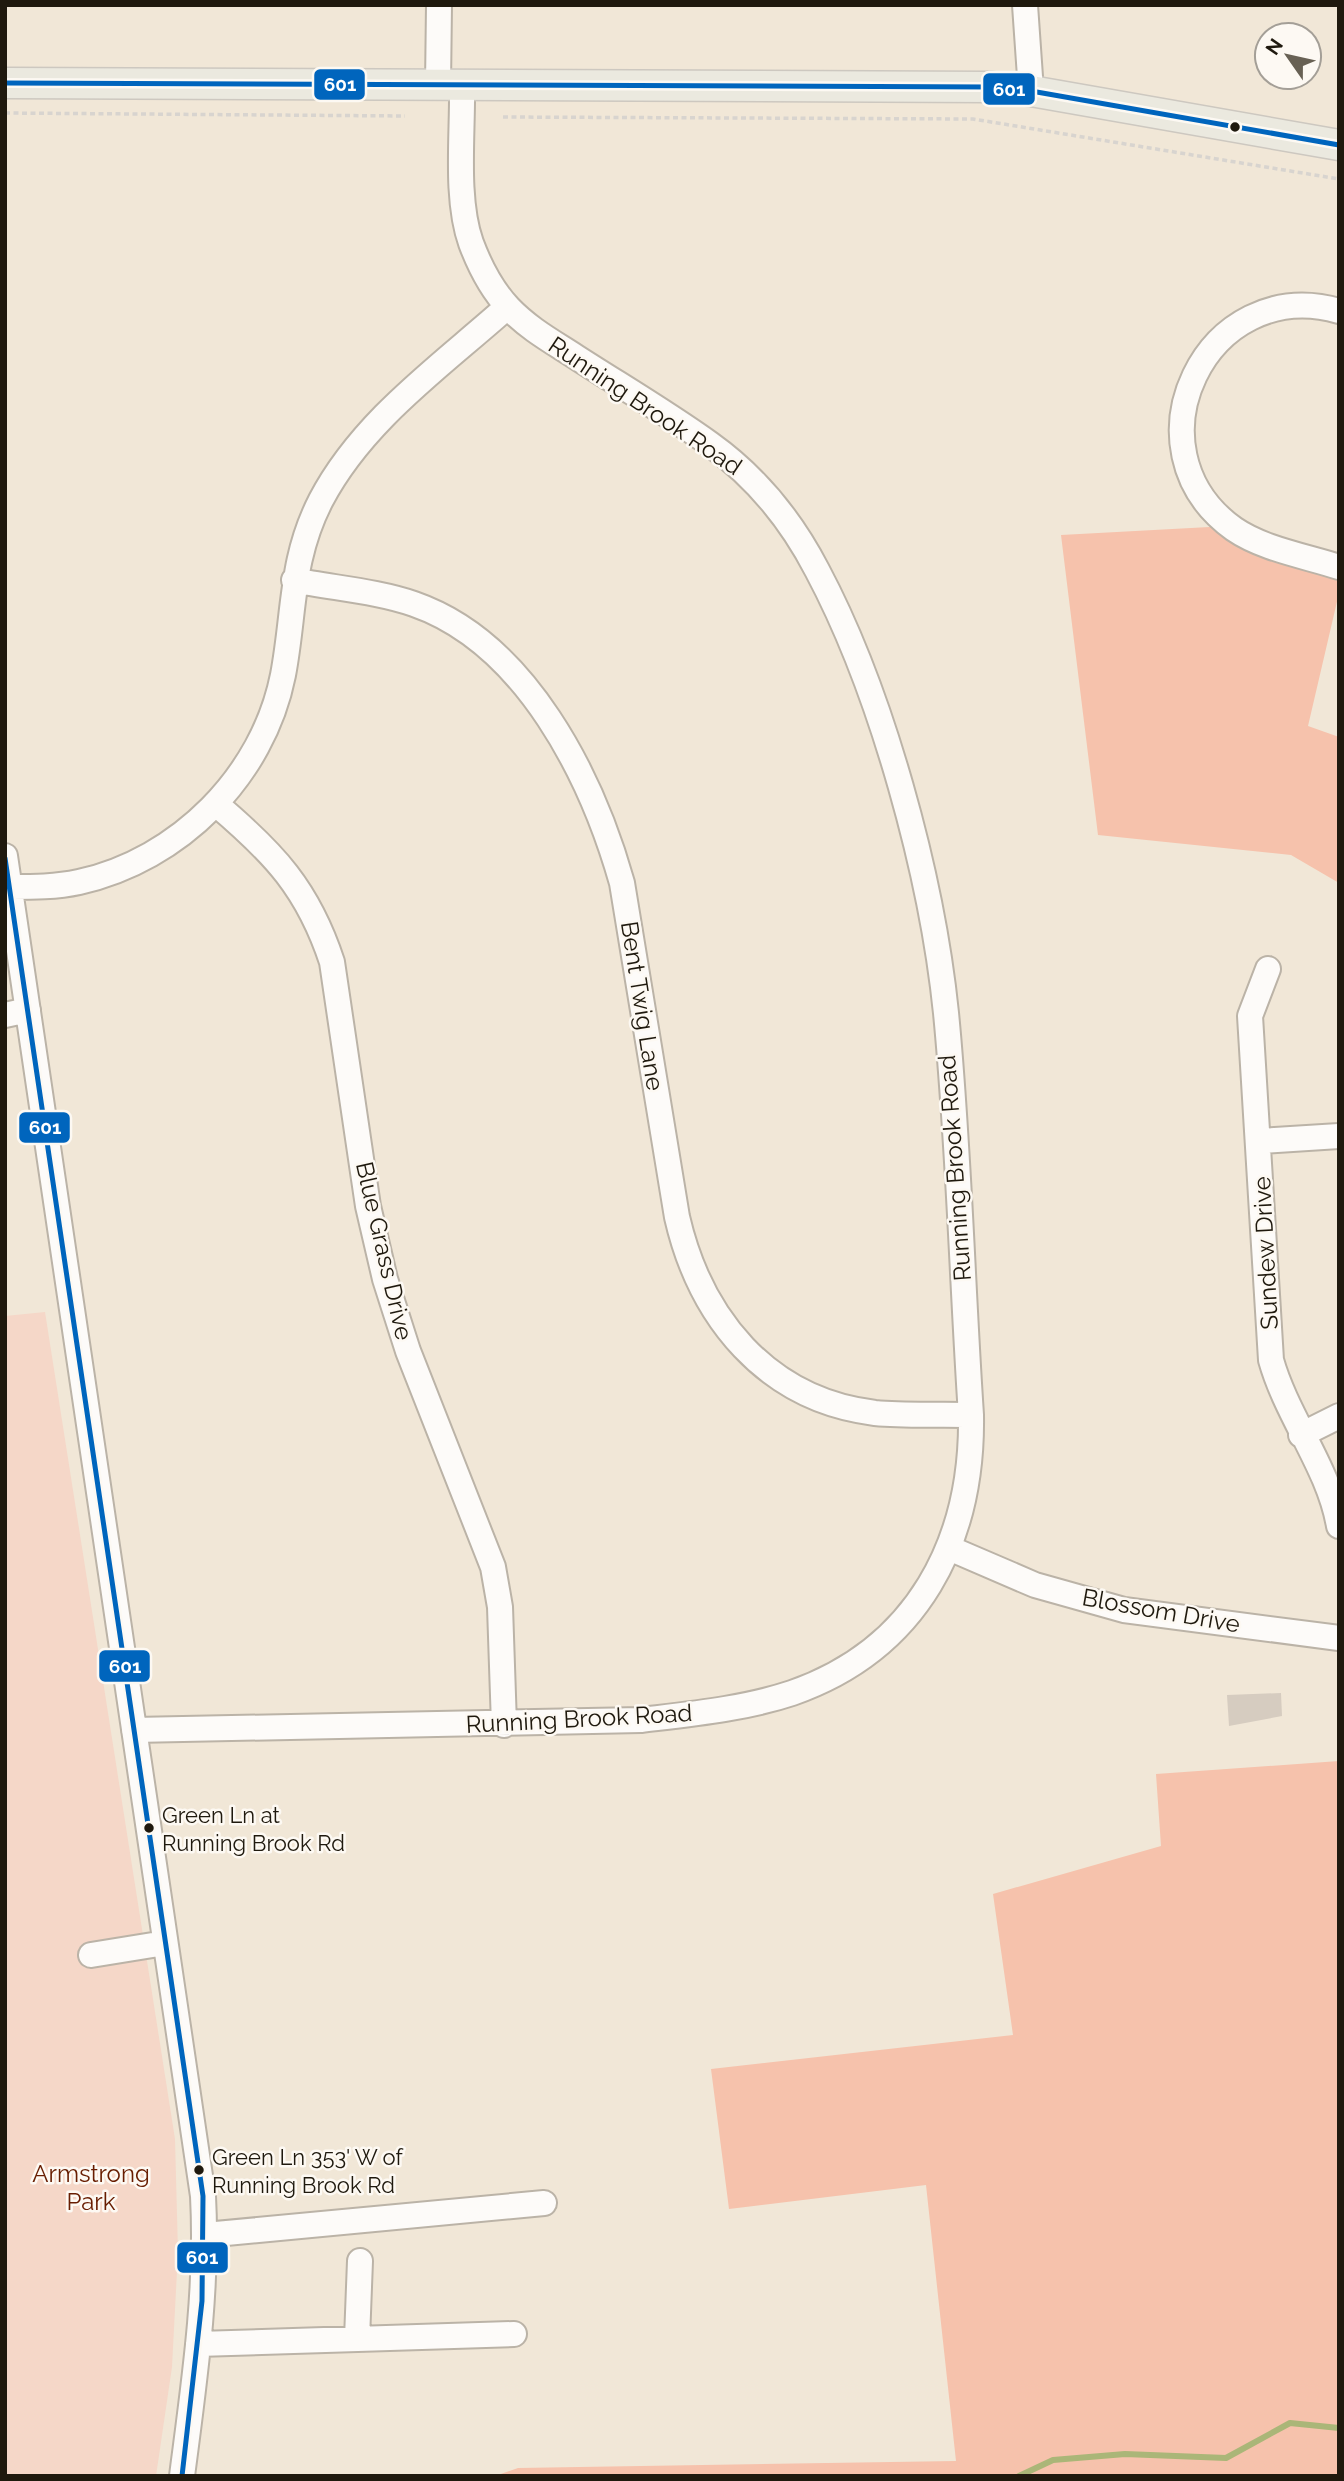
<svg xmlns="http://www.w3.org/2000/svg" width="1344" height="2481" font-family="Raleway,sans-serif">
  <rect width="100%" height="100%" fill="#f1e7d7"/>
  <path fill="#f5d7c8" d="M45 1312 175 2139 178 2252 172 2367 156 2476H5V1316Z"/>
  <path fill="#f6c2ac" d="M1228 526 1339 573V593L1308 726 1339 737V883L1291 855 1098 835 1061 535Z
    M1339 1761V2476H495L518 2468 956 2461 926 2185 729 2209 711 2069 1013 2035 993 1894 1161 1846 1156 1774Z"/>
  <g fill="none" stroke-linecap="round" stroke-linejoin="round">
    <path stroke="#aab678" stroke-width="6" d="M1019 2476 1053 2460 1125 2454 1226 2458 1290 2423 1339 2428"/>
  </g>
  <path fill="#d6ccc0" d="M1281 1693 1282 1716 1229 1726 1227 1695Z"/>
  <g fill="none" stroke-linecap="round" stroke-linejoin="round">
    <g stroke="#bbb3a7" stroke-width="28">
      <path id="minor" d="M1025 5 1031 91
        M438 85 439 5
        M1339 311C1206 273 1122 449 1234 529 1263 549 1305 556 1339 567
        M294 580C332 588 377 591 414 604 526 643 592 777 622 883L677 1217C700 1317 766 1400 875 1413 906 1416 939 1414 971 1415
        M216 804C274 853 308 889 332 962L368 1206 385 1279 408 1351 493 1567 500 1607 504 1725
        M5 856 203 2196C208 2290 194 2383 182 2476
        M10 887C33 887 56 887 79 882 179 860 263 776 283 675 295 612 290 560 321 500 363 420 441 366 507 307
        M1268 969 1250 1016 1271 1360C1287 1417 1329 1468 1339 1526
        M5 1015 28 1010
        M1260 1141 1339 1136
        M1301 1435 1339 1416
        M949 1548 1035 1585 1124 1610 1339 1638
        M134 1730 641 1720C691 1714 744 1709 792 1693 918 1649 973 1541 971 1415 962 1281 959 1146 946 1013 932 876 882 692 817 570 791 520 756 477 710 444 667 413 621 386 576 357 553 342 529 329 509 308 492 290 480 267 471 243 455 198 463 133 462 85
        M91 1955 165 1943
        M205 2235 544 2203
        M357 2339 360 2261
        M198 2344 514 2334"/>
    </g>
    <g stroke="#cdc8c0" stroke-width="33">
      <path id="major" d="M5 83 990 87 1031 91 1339 145"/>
    </g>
    <path stroke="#d8d4cf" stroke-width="3.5" stroke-dasharray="5 3.5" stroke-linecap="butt" d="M5 113 405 116
      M503 117 973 119 1339 179"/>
    <use href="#minor" stroke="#fdfbf9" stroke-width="24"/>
    <use href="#major" stroke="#ebe9df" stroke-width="30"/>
    <g stroke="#fdf9f3" stroke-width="10">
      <path id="bus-1" d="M5 83 990 87 1031 91 1339 145
        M5 858 203 2196 202 2301 182 2476"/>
    </g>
    <use href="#bus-1" stroke="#0065bd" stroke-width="5"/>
  </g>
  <g fill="#1f190e" stroke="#fdf9f3" stroke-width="2.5">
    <circle cx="1235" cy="127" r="6"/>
    <circle cx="149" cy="1828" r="6"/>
    <circle cx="199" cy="2170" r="6"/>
  </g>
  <g text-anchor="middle" stroke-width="5" stroke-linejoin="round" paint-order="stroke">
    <g font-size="22" fill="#1f190e" stroke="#fdf9f3" text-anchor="start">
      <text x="162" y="1823">Green Ln at<tspan x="162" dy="28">Running Brook Rd</tspan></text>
      <text x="212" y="2165">Green Ln 353' W of<tspan x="212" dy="28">Running Brook Rd</tspan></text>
    </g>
    <g font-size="24" fill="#1f190e" stroke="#fdf9f3">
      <text transform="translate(645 406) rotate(34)" y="8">Running Brook Road</text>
      <text transform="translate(642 1006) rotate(81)" y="8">Bent Twig Lane</text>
      <text transform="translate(955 1168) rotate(-94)" y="8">Running Brook Road</text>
      <text transform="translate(384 1251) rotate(77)" y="8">Blue Grass Drive</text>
      <text transform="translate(1266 1253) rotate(-93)" y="8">Sundew Drive</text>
      <text transform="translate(1161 1611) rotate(10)" y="8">Blossom Drive</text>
      <text transform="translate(579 1719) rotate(-3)" y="8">Running Brook Road</text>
    </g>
    <g font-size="24" fill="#681d01" stroke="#fdf9f3">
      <text x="91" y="2182">Armstrong<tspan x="91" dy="28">Park</tspan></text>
    </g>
  </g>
  <g stroke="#fdf9f3" stroke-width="2.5">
    <rect x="313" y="68" width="53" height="33" rx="7" fill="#0065bd"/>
    <rect x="982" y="72" width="54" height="34" rx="7" fill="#0065bd"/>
    <rect x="18" y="1111" width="53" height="33" rx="7" fill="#0065bd"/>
    <rect x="98" y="1649" width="53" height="34" rx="7" fill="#0065bd"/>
    <rect x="176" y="2241" width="53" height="33" rx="7" fill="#0065bd"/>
  </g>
  <g font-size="19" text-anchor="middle" font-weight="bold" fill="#fff">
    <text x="340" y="91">601</text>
    <text x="1009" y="96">601</text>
    <text x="45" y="1134">601</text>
    <text x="125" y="1673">601</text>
    <text x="202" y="2264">601</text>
  </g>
  <rect width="1344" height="2481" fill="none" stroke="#1f190e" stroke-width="14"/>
  <g transform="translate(1288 56) rotate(304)"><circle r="33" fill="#fdf9f3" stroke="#a49f97" stroke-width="2"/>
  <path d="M0-5L12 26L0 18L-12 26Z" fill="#686154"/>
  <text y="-10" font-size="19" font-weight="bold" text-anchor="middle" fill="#1f190e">N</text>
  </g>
</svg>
